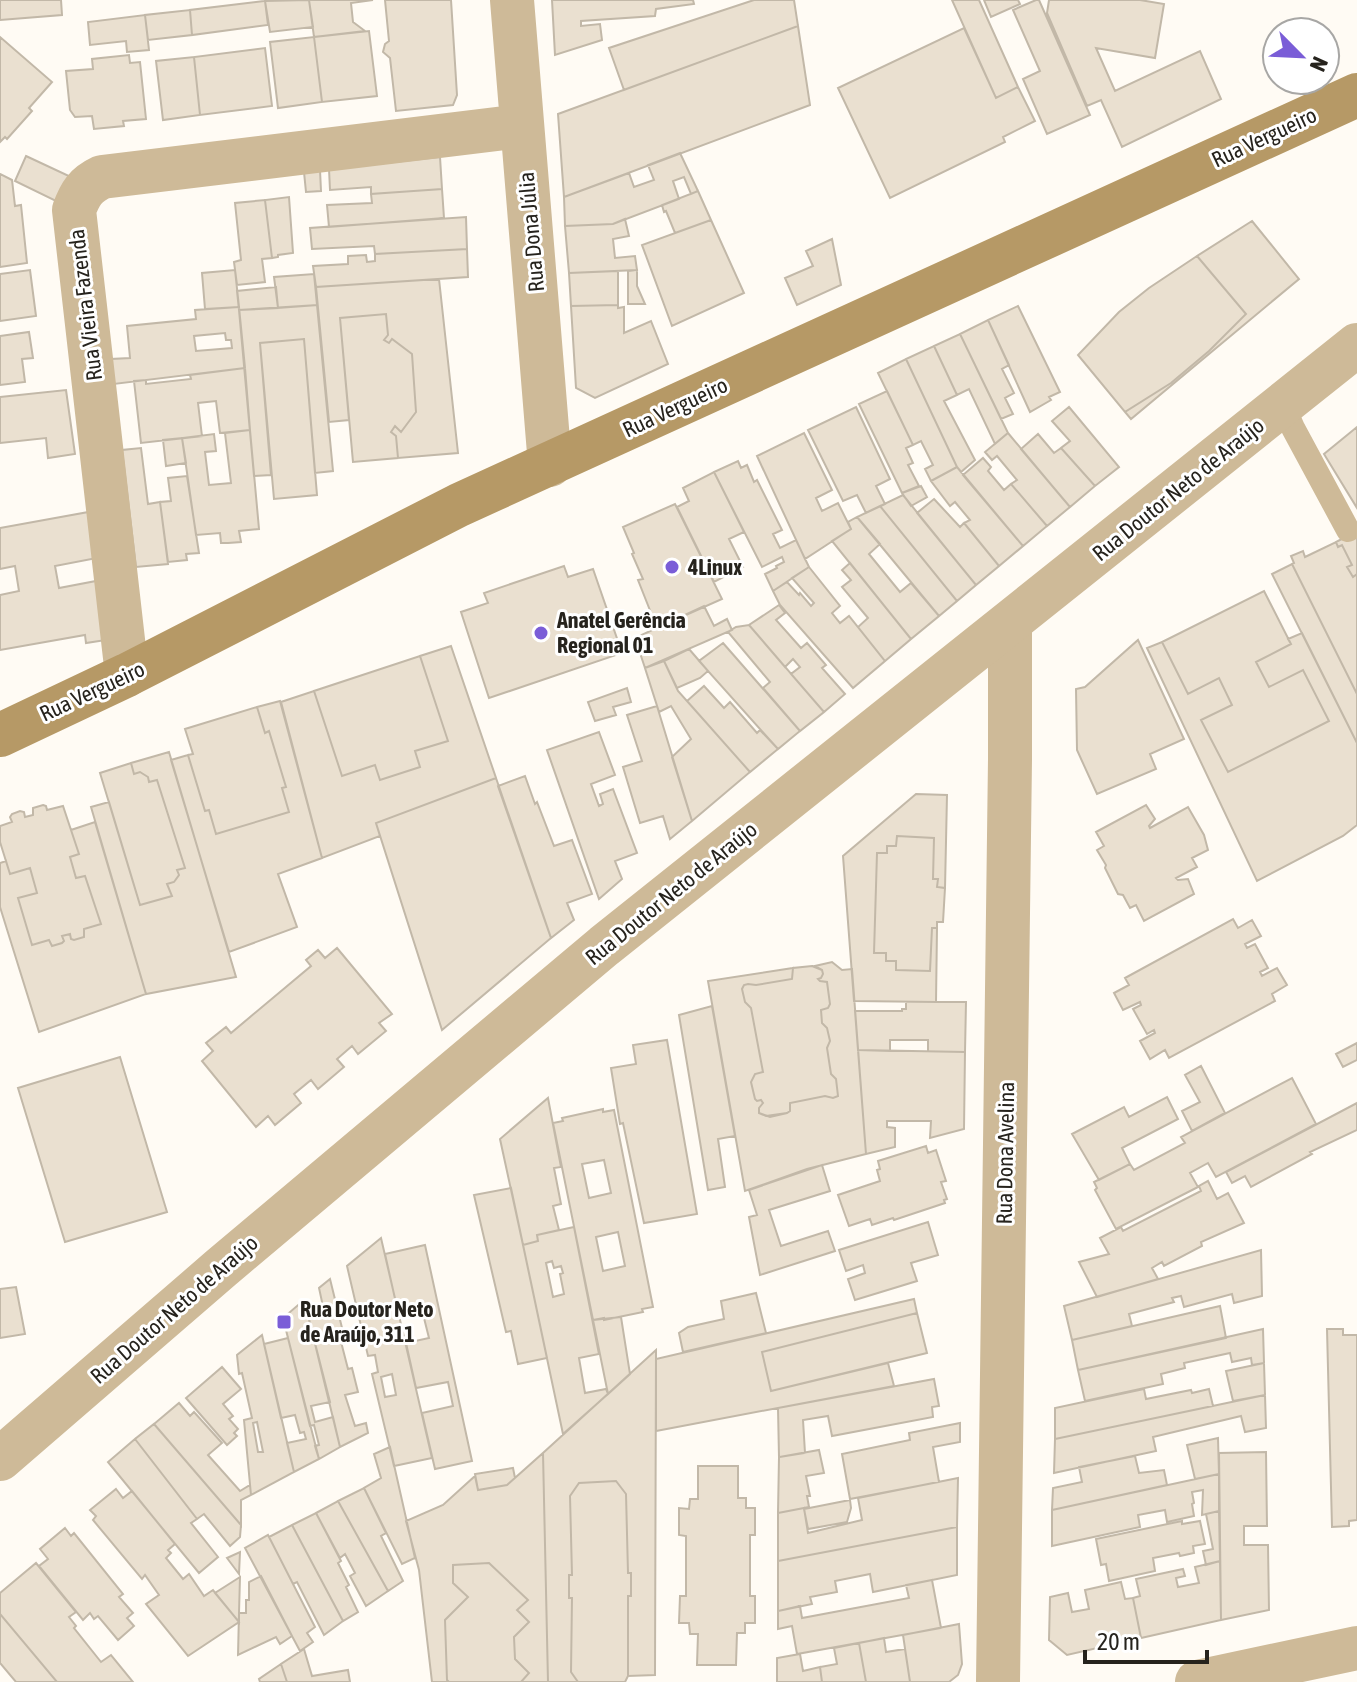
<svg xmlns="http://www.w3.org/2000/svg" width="1357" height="1682" font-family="'Asap Condensed',sans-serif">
  <rect width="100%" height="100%" fill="#fffbf4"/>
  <path fill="#eae0d0" stroke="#c2b8a8" stroke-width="2" fill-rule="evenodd" d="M0 0H61L62 15 0 20Z
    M309 0H373L351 3 353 22 365 31 314 37Z
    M309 0 313 27 270 32 265 1Z
    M385 0H451L457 95 453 105 396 111 390 58 383 52 385 44 389 41Z
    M552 0H693L694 4 656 9 655 16 581 21V26L600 24 602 40 555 55Z
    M754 0H794L798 26 624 90 609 48Z
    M952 0H979L1018 87 996 98Z
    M984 0H1018L1020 4 991 17Z
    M1036 0H1039L1090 115 1047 134 1023 79 1040 71 1013 10Z
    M1049 0H1140L1164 4 1155 58 1096 48 1115 91 1200 51 1221 99 1122 147 1101 100 1087 106 1047 13Z
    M264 1H265L268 25 192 35 190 10Z
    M190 10 192 35 148 40 145 15Z
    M145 15 149 50 127 52 126 41 90 45 88 22Z
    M798 26 810 105 564 197 558 114Z
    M964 28 996 98 1018 87 1035 121 1003 137 1005 142 890 198 838 88Z
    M369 31 377 96 322 102 314 37Z
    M0 37 52 82 29 108 32 111 7 139 5 137 0 142Z
    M314 37 322 102 278 108 270 42Z
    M265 48 272 106 200 115 194 57Z
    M129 55 130 63 140 62 146 119 123 121 124 126 94 129 92 116 75 117 70 110 66 71 93 69 92 59Z
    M194 57 200 115 163 120 156 61Z
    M680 153 698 191 691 194 684 177 673 181 679 199 613 224 565 226 564 197 629 173 634 187 654 180 648 165Z
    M26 156 71 177 60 203 15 181Z
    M440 157 442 189 371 194V187L330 190 329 169Z
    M320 170 321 191 306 192 304 172Z
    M0 174 12 180 15 206 21 205 27 263 0 267Z
    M442 189 444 218 329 227 327 205 372 203 371 194Z
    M698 191 711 220 675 233 666 211 664 212 662 205Z
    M289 197 293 253 278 255V257L272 258 265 200Z
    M265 200 272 258 262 259 265 282 237 285 234 262 241 260 235 203Z
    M466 217 467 249 375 254 374 246 312 249 310 228Z
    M625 219 629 236 613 239 615 258 635 256 637 270 569 273 565 226 613 224Z
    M711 220 744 293 672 326 642 245Z
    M1252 221 1299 279 1131 419 1125 412 1171 383 1209 351 1246 314 1197 256Z
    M832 239 841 285 797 305 785 278 813 266 806 251Z
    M467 249 468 277 316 287 313 266 348 264V256L366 255 367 262 375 261V254Z
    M1197 256 1246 314 1209 351 1171 383 1125 412 1078 355 1119 312 1149 288Z
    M30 270 36 316 0 321V274Z
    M235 270 239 307 205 309 202 273Z
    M637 270V286L645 304H628V271Z
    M618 271V305L571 306 569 273Z
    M314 274 317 305 278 308 274 277Z
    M439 279 458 453 398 458 396 436 391 432 395 426 401 432 416 412 412 354 392 339 389 343 384 340 388 335 386 314 340 318 349 420 329 422 316 287Z
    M276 287 278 308 239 310 237 291Z
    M317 305 333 471 315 473 304 339 260 343 271 475 254 476 239 310Z
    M618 305V308L624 307V333L651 321 668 364 595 398 576 388 571 306Z
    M1018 306 1060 392 1049 397 1051 400 1030 412 988 320Z
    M239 307 245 368 114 384 111 359 130 358 127 326 196 319 195 310ZM225 333 226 340H231L232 348 196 351 194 336Z
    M386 314 388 335 384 340 389 343 392 339 412 354 416 412 401 432 395 426 391 432 396 436 398 458 353 462 340 318Z
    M988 320 1009 365 1002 369 1014 393 1005 398 1013 414 1001 419 960 334Z
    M29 332 33 358 22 359 25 382 0 385V336Z
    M960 334 1008 433 995 444 969 389 957 395 934 346Z
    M304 339 317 495 274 499 260 343Z
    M934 346 957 395 944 401 975 460 961 472 957 467 906 359Z
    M906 359 957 467 931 481 925 469 933 465 921 441 913 445 878 373Z
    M245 368 250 430 220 433 216 401 198 403 202 436 141 443 134 381 146 380V384L191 379 190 375Z
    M66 390 75 454 48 458 46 438 0 443V397Z
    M887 391 913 445 906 448 913 463 908 465 919 486 902 493 859 404Z
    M856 407 890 479 876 486 885 504 866 513 857 495 843 501 808 430Z
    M1069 407 1119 467 1095 486 1061 448 1070 441 1052 421Z
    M1357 427V508L1324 454Z
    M250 430 259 529 239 531 241 542 228 543H221L220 533 196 535 182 438 214 434 216 451 205 452 209 485 231 483 225 433Z
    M804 433 832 490 816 498 822 511 838 503 851 529 805 559 757 456Z
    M1008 433 1070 507 1047 526 1011 484 1017 480 997 456 992 460 985 452Z
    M1038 434 1054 453 1061 448 1095 486 1070 507 1021 449Z
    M182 438 186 463 166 466 163 440Z
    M141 448 148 504 160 502 168 564 136 567 122 450Z
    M983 458 991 467 988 471 1004 490 1011 484 1047 526 1023 546 963 475Z
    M738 461 741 468 747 465 754 482 757 480 782 530 773 534 780 548 796 540 809 567 773 591 765 574 777 568 776 566 784 562 782 557 762 567 714 472Z
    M957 467 1023 546 999 566 964 523 970 520 955 502 950 506 931 481Z
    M714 472 744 532 729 539 743 567 714 582 677 507 689 501 683 488Z
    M187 476 199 553 186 554 187 560 168 562 160 502 171 501 168 478Z
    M921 486 927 497 911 506 902 493Z
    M903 495 976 585 957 601 880 506Z
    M934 499 960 527 964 523 999 566 976 585 917 513Z
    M675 504 722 599 657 628 638 580 643 579 632 554 634 553 623 527Z
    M880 506 957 601 939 616 857 517Z
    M94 511 102 557 55 566 59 588 96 581 106 640 86 643 85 635 0 650V595L19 591 15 566 0 569V528Z
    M857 517 880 544 869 554 900 592 911 583 939 616 911 639 832 541 851 529 848 522Z
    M1357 531V574L1353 577 1347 567 1352 565 1342 545 1338 547 1336 542Z
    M1336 542 1338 547 1342 545 1352 565 1347 567 1353 577 1357 574V694L1292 564 1294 563 1291 556 1303 551 1305 557Z
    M850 563 911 639 885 661 858 627 868 618 842 587 851 580 842 570Z
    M1292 564 1357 694V743L1272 574Z
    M564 566 568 577 593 569 622 653 489 698 461 612 488 603 484 593Z
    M809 567 840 606 832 613 840 623 849 616 885 661 853 688 780 605 773 591 787 582 799 595 800 593 811 606 814 603 792 578Z
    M1264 591 1291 644 1256 662 1269 687 1303 670 1329 721 1228 772 1201 720 1232 705 1219 678 1188 694 1162 642Z
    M779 605 785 613 776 620 801 648 807 643 826 665 822 668 845 694 824 712 791 674 800 667 793 659 785 667 749 625Z
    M704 606 714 626 727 619 732 630 645 668 635 638Z
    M749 625 824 712 800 731 763 688 770 682 728 632 736 627Z
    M1302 633 1357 743V825L1343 836 1257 881 1147 648 1162 642 1188 694 1219 678 1232 705 1201 720 1228 772 1329 721 1303 670 1269 687 1256 662 1291 644 1288 639Z
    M1138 640 1184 739 1150 754 1156 769 1097 794 1077 750 1076 689 1085 687Z
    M723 643 800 731 778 749 699 661Z
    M451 646 496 778 376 823 380 836 322 858 281 702 314 691 342 776 375 765 380 780 420 767 415 751 448 741 420 656Z
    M689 649 708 671 700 678 677 688 664 661Z
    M420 656 448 741 415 751 420 767 380 780 375 765 342 776 314 691Z
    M664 661 678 691 750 772 692 821 672 757 691 739 671 706 659 712 645 668Z
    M704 686 724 708 730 702 757 733 760 730 778 749 750 772 687 701Z
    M627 688 631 702 613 707 616 715 595 721 588 702Z
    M280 701 322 858 278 874 297 927 229 952 171 760 188 755 205 811 209 810 216 834 289 812 282 788 286 787 269 731 265 733 257 707Z
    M657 706 692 821 670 839 663 816 640 823 623 767 642 761 627 715Z
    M257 707 265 733 269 731 286 787 282 788 289 812 216 834 209 810 205 811 188 755 193 754 185 729Z
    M599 732 615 775 591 784 599 806 603 804 600 794 613 789 637 853 615 861 622 879 599 899 547 750Z
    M169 752 236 977 146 994 91 807 109 802 140 905 172 896 167 884 174 882 179 875 177 870 185 868 157 780 149 782 148 777 140 772 134 774 131 763Z
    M131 763 134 774 140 772 148 777 149 782 157 780 185 868 177 870 179 875 174 882 167 884 172 896 140 905 100 773Z
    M525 776 535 804 537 802 554 846 572 840 592 894 567 903 574 920 551 938 498 786Z
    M496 778 551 938 442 1030 376 823Z
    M916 794 947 795 945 888 937 887 938 879H933L934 838 897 836 896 846H887V853H877L874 953H886V961H896V970L930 971 932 928H937L936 1002 854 1001 843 856Z
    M43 805 46 806 47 810 63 806 79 854 70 857 76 878 85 876 101 924 84 929V937L74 940 71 939 70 934 62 936 64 941 62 943 52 946 49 940 32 945 18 898 37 893 30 868 10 874 0 842V826L12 822 10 817 12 814 20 811 24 812 25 817 33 815V808Z
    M1146 805 1155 819 1149 826 1150 828 1188 807 1204 835 1208 850 1192 858 1197 867 1176 878 1178 880 1188 879 1194 894 1144 921 1136 905 1130 908 1123 895 1118 894 1105 868 1106 865 1097 850 1104 846 1096 832Z
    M95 822 146 994 39 1032 0 907V863L6 861 10 874 30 868 37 893 18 898 32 945 49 940 52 946 62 943 64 941 62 936 70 934 71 939 74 940 84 937V929L101 924 85 876 76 878 70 857 79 854 71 830Z
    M897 836 934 838 933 879H938L937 887 945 888 943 922H937V928H932L930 971 896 970V961H886V953H874L877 853H887V846H896Z
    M1233 919 1238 928 1252 920 1261 936 1245 944 1247 948 1255 944 1268 968 1260 972 1262 976 1277 968 1287 985 1272 994 1275 1001 1169 1058 1165 1050 1150 1059 1140 1041 1155 1033 1154 1030 1147 1034 1133 1009 1141 1005 1140 1002 1123 1010 1114 993 1129 985 1125 978Z
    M337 948 392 1014 379 1023 386 1031 358 1054 352 1046 337 1059 344 1067 318 1089 311 1080 294 1094 301 1103 275 1125 268 1116 256 1127 202 1061 213 1051 206 1043 226 1027 231 1033 311 966 306 960 318 950 325 958Z
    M832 962 842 970 852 969 866 1154 807 1169 745 1191 708 981 793 968 792 979 756 985 748 984 744 985 742 989 745 1002 751 1008 763 1072 755 1074 751 1082 755 1099 757 1101 761 1100 763 1103 759 1108V1113L770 1117 787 1113 790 1111V1103L825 1096 833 1098 838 1096 836 1079 831 1074 827 1048 830 1041 827 1028 822 1023 821 1010 828 1008 830 1004 827 982 820 981 818 979 821 978 823 974 822 970 815 966Z
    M812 966 822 970 823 974 821 978 818 979 820 981 827 982 830 1004 828 1008 821 1010 822 1023 827 1028 830 1041 827 1048 831 1074 836 1079 838 1096 833 1098 825 1096 790 1103V1111L787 1113 766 1116 759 1113V1108L763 1103 761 1100 757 1101 755 1099 751 1082 755 1074 763 1072 751 1008 745 1002 742 989 744 985 748 984 756 985 792 979 793 968Z
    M906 1002H966L965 1052H928V1040H890V1051L858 1050 855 1011H902V1009H906Z
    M712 1006 735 1136 718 1139 725 1187 708 1190 679 1015Z
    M667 1040 697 1214 644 1223 623 1123 620 1124 611 1068 636 1064 633 1045Z
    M1357 1043V1060L1343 1067 1336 1054Z
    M858 1050 965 1052 964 1129 930 1138 931 1121H887V1127L895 1128V1147L866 1154Z
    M120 1057 167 1212 65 1242 18 1088Z
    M1201 1066 1225 1113 1192 1131 1182 1111 1200 1102 1185 1075Z
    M1292 1078 1316 1124 1216 1177 1208 1163 1190 1173 1198 1187 1116 1229 1095 1190 1097 1188 1094 1182 1130 1164 1134 1170 1185 1143 1181 1137Z
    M1167 1097 1178 1119 1122 1148 1130 1164 1099 1180 1072 1134 1124 1107 1129 1117Z
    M548 1098 561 1167 554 1168 561 1204 553 1206 559 1230 537 1235 538 1241 523 1245 500 1139Z
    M1357 1103V1130L1310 1152 1312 1154 1251 1187 1245 1176 1232 1183 1226 1172Z
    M603 1109V1112L614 1110 653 1307 642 1309 643 1312 604 1320V1318L593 1320 553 1123 563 1121 562 1118ZM604 1160 611 1193 589 1198 582 1164ZM618 1232 625 1266 603 1271 596 1237Z
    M926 1146 928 1153 936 1150 946 1181 941 1182 947 1199 944 1200 945 1203 894 1220 893 1218 872 1225 870 1219 849 1226 838 1195 880 1181 877 1170 880 1169 878 1161Z
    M822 1165 830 1191 769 1210 781 1246 828 1231 835 1251 760 1275 749 1217 757 1215 749 1190Z
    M1208 1181 1217 1199 1228 1193 1244 1223 1201 1242 1202 1246 1164 1266 1162 1262 1152 1268 1158 1279 1097 1297 1079 1262 1109 1254 1100 1238 1121 1227 1123 1231 1201 1191 1199 1186Z
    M511 1188 547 1358 518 1364 511 1331 506 1332 474 1195Z
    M928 1222 938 1255 911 1263 917 1281 855 1300 848 1279 865 1273 863 1265 846 1271 839 1250Z
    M574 1227 599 1354 579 1358 585 1393 606 1389 608 1394 563 1434 523 1245 538 1241 537 1235ZM552 1261 554 1268 561 1266 563 1273 560 1274 564 1294 553 1297 546 1263Z
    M381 1238 432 1458 394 1466 372 1374 378 1372 375 1355 368 1356 347 1266ZM392 1374 396 1395 385 1397 381 1377Z
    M425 1245 472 1461 435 1469 422 1413 453 1406 448 1382 416 1388 406 1343 429 1338 423 1314 431 1312 430 1305 398 1312 385 1254Z
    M1261 1250 1262 1296 1234 1303 1232 1294 1184 1307 1181 1296 1172 1298 1174 1302 1129 1314 1132 1326 1072 1340 1064 1306Z
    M330 1279 343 1332 339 1334 348 1369 352 1368 358 1392 345 1395 355 1426 366 1423 368 1433 340 1447 309 1319 321 1316 324 1311 319 1288Z
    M16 1287 25 1334 0 1338V1289Z
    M756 1293 766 1333 683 1352 679 1333 688 1327 724 1319 721 1301Z
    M914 1299 917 1313 762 1352 771 1391 888 1363 894 1386 656 1431V1359Z
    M304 1300 330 1402 311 1406 315 1422 333 1417 340 1447 319 1459 315 1446 319 1445 314 1425 310 1426 283 1318Z
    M1220 1306 1226 1338 1078 1370 1072 1340Z
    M917 1313 927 1353 771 1391 762 1352Z
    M621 1317 630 1374 608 1394 593 1320Z
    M1263 1329 1264 1363 1252 1365 1251 1358 1232 1362 1230 1353 1184 1363 1185 1368 1161 1374 1163 1384 1085 1401 1078 1370Z
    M1327 1329H1343V1335H1357V1520L1349 1521V1526L1332 1527Z
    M262 1335 294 1472 251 1495 244 1420 252 1418 242 1373 239 1374 237 1355ZM257 1422 263 1452H258L253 1423Z
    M288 1338 319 1459 294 1472 287 1443 306 1439 304 1432 300 1433 295 1415 281 1418 264 1344Z
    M656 1350 655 1675 628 1676V1596H631V1573H628L626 1494 616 1481 579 1483 570 1496 572 1575H569V1598H572L571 1672 578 1682H548L543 1453Z
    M1264 1363 1265 1395 1233 1401 1226 1371Z
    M222 1367 241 1389 223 1404 233 1416 229 1419 238 1429 234 1433 237 1436 227 1445 186 1398Z
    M934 1379 939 1406 932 1407 933 1417 832 1436 828 1416 803 1420 805 1453 779 1457 778 1408Z
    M1144 1389 1146 1399 1191 1390 1192 1393 1209 1389 1213 1406 1055 1439V1408Z
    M1265 1395 1266 1428 1245 1432 1241 1416 1153 1437 1156 1451 1054 1473 1055 1439Z
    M179 1403 190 1416 194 1412 222 1443 208 1455 240 1491 250 1485 251 1495 241 1500V1525L154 1424Z
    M960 1423V1442L933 1447 939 1482 850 1499 842 1454 910 1440 909 1433Z
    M154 1424 241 1525 240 1537 230 1546 204 1514 197 1519 135 1439Z
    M1218 1438 1219 1474 1195 1479 1187 1445Z
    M135 1439 197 1519 191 1523 218 1557 199 1573 108 1462Z
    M390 1447 415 1558 402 1564 364 1488 381 1478 374 1454Z
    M819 1450 824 1473 806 1476 810 1496H807L809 1507 778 1513 779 1457Z
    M1266 1452 1267 1526H1244V1545H1268L1269 1610 1221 1620 1219 1453Z
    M543 1453 548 1682H521L529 1673 515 1659 514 1637 529 1622 517 1610 528 1600 489 1563 453 1565V1583L468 1597 445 1620 447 1680 449 1682H432L419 1570 406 1521 443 1505 475 1476 478 1490 507 1485Z
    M1135 1456 1139 1473 1164 1470 1167 1485 1052 1510 1053 1488 1082 1482 1079 1467Z
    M698 1466H738V1498H746V1508H755V1535H750V1596H755V1623H745V1633H737L736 1665H697L698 1634H690L689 1623H679L680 1596H686V1536L679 1535V1508L689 1509 690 1499H698Z
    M513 1468 515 1478 507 1485 478 1490 475 1474Z
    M1219 1474V1511L1202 1515 1203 1490 1192 1492 1194 1503 1192 1504 1194 1516 1167 1522 1165 1510 1138 1515 1140 1527 1052 1546V1510Z
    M958 1478 957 1527 778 1561V1513L804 1508 808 1533 862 1520 858 1498Z
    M616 1481 626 1494 628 1573H631V1596H628V1676L625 1682H578L571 1672 572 1598H569V1575H572L570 1496 579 1483Z
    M364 1488 386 1533 381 1536 403 1581 388 1591 338 1501Z
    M116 1489 123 1498 132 1491 175 1544 168 1550 171 1553 166 1558 183 1579 189 1574 204 1596 213 1590 239 1622 188 1656 146 1604 159 1595 145 1575 142 1579 93 1520 96 1516 90 1510Z
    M850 1500 851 1508 847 1522 808 1529 804 1509Z
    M338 1501 388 1591 366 1606 350 1576 355 1573 345 1554 340 1558 316 1513Z
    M1219 1511 1220 1561 1206 1565 1203 1551 1213 1549 1206 1514Z
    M316 1513 341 1561 338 1563 349 1585 346 1587 358 1612 343 1621 292 1525Z
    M1182 1521V1524L1200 1521 1205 1544 1193 1546 1194 1553 1180 1556 1179 1553 1153 1558 1155 1571 1109 1581 1106 1564 1101 1565 1096 1539Z
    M292 1525 343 1621 324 1635 297 1582 293 1584 269 1537Z
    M957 1527V1575L873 1592 870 1574 835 1581 837 1592 810 1597 812 1604 778 1611V1561Z
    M65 1528 71 1536 74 1533 123 1594 119 1597 133 1613 127 1618 134 1626 118 1640 98 1616 94 1619 90 1613 83 1620 39 1566 48 1559 40 1549Z
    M268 1535 315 1627 307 1633 313 1642 300 1651 245 1548Z
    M240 1552 239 1574 227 1558Z
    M1220 1561 1221 1620 1141 1638 1133 1598 1140 1596 1136 1579 1183 1569 1185 1576 1176 1578 1178 1587 1199 1583 1195 1567Z
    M36 1563 76 1612 69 1617 76 1626 74 1628 101 1662 111 1655 133 1682H57L0 1614V1593Z
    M489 1563 528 1600 517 1610 529 1622 514 1637 515 1659 529 1673 521 1682H449L447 1680 445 1620 468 1597 453 1583V1565Z
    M261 1576 292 1636 280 1644 276 1637 238 1655 239 1613H246V1600H249V1582Z
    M240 1577 239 1613V1622L215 1593Z
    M932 1580 941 1628 797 1654 792 1626 778 1629V1611L800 1606 802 1618 909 1598 906 1585Z
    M1121 1582 1125 1599 1133 1598 1141 1638 1067 1655 1049 1640 1050 1597 1068 1593 1072 1612 1089 1609 1085 1590Z
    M0 1614 57 1682H16L0 1663Z
    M959 1624 962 1664 958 1675 949 1682H910L903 1635Z
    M884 1638 886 1652 905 1649 910 1682H866L859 1643Z
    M859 1643 866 1682H822L820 1667 837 1664 834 1648Z
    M304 1649 312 1676 348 1670 350 1682H287L281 1664Z
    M800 1654 803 1671 820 1667 822 1682H777V1658Z
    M281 1664 287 1682H260L259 1679Z"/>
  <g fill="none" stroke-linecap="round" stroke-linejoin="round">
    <path stroke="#ceba98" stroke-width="24" d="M1283 405 1293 428 1348 530"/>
    <path stroke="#ceba98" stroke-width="44" d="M512 0 550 465
      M127 675 74 210C80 194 85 185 102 177L522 126
      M998 1682 1010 759V624
      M1197 1682 1357 1648"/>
    <path stroke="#ceba98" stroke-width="44" d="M0 1459 221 1268 604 946 1357 345"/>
    <path stroke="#b69966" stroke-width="44" d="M0 735 127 675 459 505 1357 95"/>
  </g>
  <g fill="#7a5dd7" stroke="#fff" stroke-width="3">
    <circle cx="672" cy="567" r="8"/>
    <circle cx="541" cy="633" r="8"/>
    <rect x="276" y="1314" width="16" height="16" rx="4"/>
  </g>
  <g text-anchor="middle" stroke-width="6" stroke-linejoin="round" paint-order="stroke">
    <g font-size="22" fill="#26231d" stroke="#fff">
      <text transform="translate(1264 137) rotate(-25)" y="8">Rua Vergueiro</text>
      <text transform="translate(531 232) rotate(-95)" y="8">Rua Dona Júlia</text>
      <text transform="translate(85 305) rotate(-97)" y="8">Rua Vieira Fazenda</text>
      <text transform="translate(675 407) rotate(-25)" y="8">Rua Vergueiro</text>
      <text transform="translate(1178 489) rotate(-39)" y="8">Rua Doutor Neto de Araújo</text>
      <text transform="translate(92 691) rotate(-25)" y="8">Rua Vergueiro</text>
      <text transform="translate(671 893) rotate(-39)" y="8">Rua Doutor Neto de Araújo</text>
      <text transform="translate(1005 1153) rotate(-89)" y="8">Rua Dona Avelina</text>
      <text transform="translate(174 1309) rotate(-41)" y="8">Rua Doutor Neto de Araújo</text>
    </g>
    <g font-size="22" font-weight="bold" fill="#26231d" stroke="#fff" text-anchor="start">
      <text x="688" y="575">4Linux</text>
      <text x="557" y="628">Anatel Gerência<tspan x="557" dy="25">Regional 01</tspan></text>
      <text x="300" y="1317">Rua Doutor Neto<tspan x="300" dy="25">de Araújo, 311</tspan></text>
    </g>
  </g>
  <g transform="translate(1301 56) rotate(114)"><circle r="38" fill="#ffffff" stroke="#a8a7a5" stroke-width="2"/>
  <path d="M0-6L14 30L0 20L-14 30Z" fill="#7a5dd7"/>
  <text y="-12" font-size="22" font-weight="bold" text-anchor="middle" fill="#26231d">N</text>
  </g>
  <path d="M1085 1650v12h122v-12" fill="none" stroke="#26231d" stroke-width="4"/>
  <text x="1097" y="1650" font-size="24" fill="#26231d" stroke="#ffffff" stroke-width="6" paint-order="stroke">20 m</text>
</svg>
